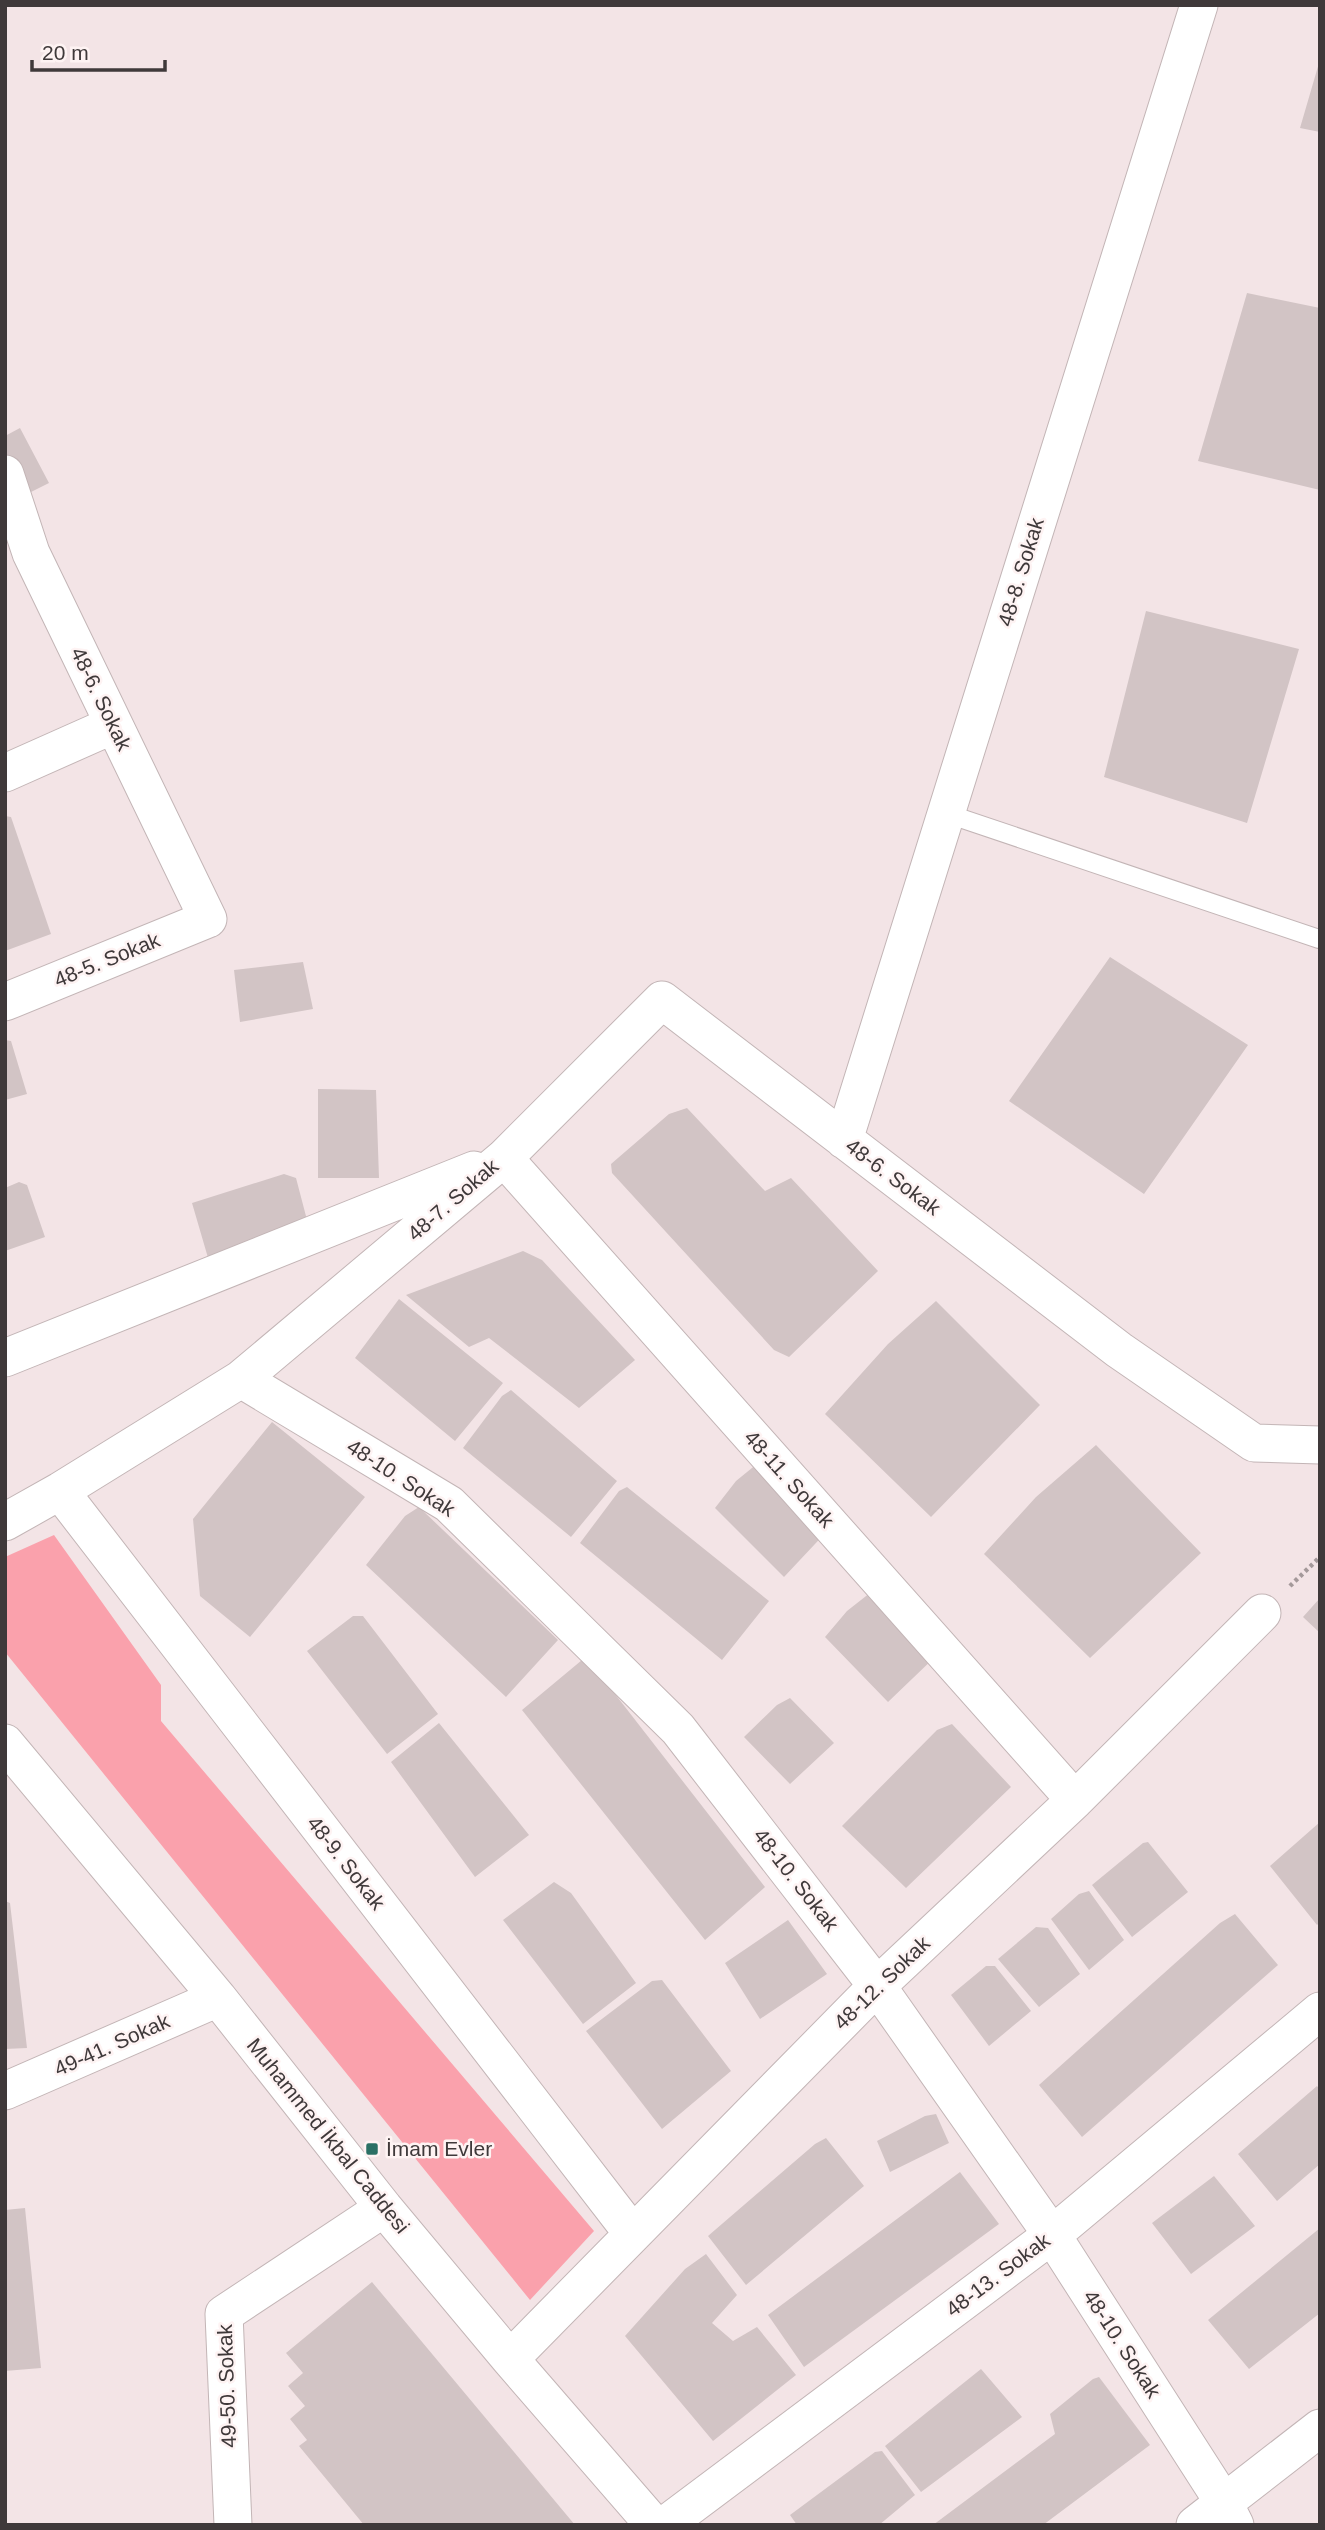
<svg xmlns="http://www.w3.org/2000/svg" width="1325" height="2530" font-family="Arial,sans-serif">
  <rect width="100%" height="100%" fill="#f3e4e6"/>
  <path fill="#faa1ac" d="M54 1535 161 1685V1721L594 2231 530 2300 5 1652V1557Z"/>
  <path fill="#d2c4c5" d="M1319 63H1320V132L1300 128Z
    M1247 293 1320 308V490L1198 461Z
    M20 428 49 483 5 505V436Z
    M1146 611 1299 649 1247 823 1104 777Z
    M5 816 11 817 51 934 5 951Z
    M1110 957 1248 1045 1144 1194 1009 1101Z
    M303 962 313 1009 240 1022 234 970Z
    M5 1040 11 1041 27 1094 5 1100Z
    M318 1089 376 1090 379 1178H318Z
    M687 1108 765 1191 791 1178 878 1271 789 1357 774 1350 612 1173 611 1164 669 1114Z
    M284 1174 296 1178 312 1239 211 1268 192 1203Z
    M19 1182 27 1185 45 1237 5 1251V1188Z
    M523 1251 542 1260 635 1360 579 1408 489 1338 469 1347 406 1295Z
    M399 1299 503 1383 455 1441 355 1358Z
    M936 1301 1040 1405 931 1517 825 1414 888 1344Z
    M511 1390 617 1481 571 1537 463 1448 502 1396Z
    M272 1422 365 1497 250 1637 200 1596 193 1519Z
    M1096 1445 1201 1553 1090 1658 984 1554 1036 1497Z
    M763 1459 830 1528 784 1577 715 1508 736 1481Z
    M627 1487 769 1601 722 1660 580 1543 619 1491Z
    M419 1507 558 1640 506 1697 366 1565 405 1516Z
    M875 1589 937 1655 888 1702 825 1637 847 1611Z
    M1320 1598V1633L1303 1617Z
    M353 1616H363L438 1714 387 1754 307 1651Z
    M582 1660 594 1667 765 1887 705 1940 522 1710Z
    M790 1698 834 1743 790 1784 744 1737 777 1705Z
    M439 1723 529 1835 475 1877 391 1762Z
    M952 1724 1011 1787 906 1888 842 1826 937 1730Z
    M1320 1822V1922L1317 1925 1270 1866Z
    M1148 1842 1188 1892 1132 1937 1092 1885 1143 1843Z
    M554 1882 571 1893 636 1983 583 2024 503 1920Z
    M1089 1891 1124 1940 1089 1970 1051 1919 1079 1894Z
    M5 1901 10 1903 27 2048 5 2049Z
    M1235 1914 1278 1965 1082 2137 1039 2085 1220 1923Z
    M788 1920 827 1974 760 2019 725 1963Z
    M1036 1927 1048 1928 1080 1974 1039 2007 998 1959Z
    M986 1966H995L1031 2011 989 2046 951 1995Z
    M662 1980 731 2071 662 2129 586 2031 652 1981Z
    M1317 2086 1320 2090V2164L1277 2201 1238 2154Z
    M936 2114 949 2143 890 2172 877 2141 925 2116Z
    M826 2138 864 2186 746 2285 708 2236 815 2144Z
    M960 2172 999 2224 804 2367 768 2315Z
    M1214 2176 1255 2226 1191 2274 1152 2223Z
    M25 2208 41 2368 5 2371V2210Z
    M1320 2228V2313L1249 2369 1208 2320Z
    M706 2254 737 2295 712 2323 733 2341 757 2327 796 2375 713 2441 625 2336 685 2269Z
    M372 2282 575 2525H364L299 2446 307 2440 290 2419 305 2406 288 2386 303 2373 286 2353Z
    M981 2369 1022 2417 921 2492 885 2446Z
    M1099 2377 1150 2445 1043 2525H933L1055 2434 1050 2414 1093 2379Z
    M882 2451 915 2495 879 2525H797L790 2515 875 2452Z"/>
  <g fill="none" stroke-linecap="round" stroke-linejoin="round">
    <g stroke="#c3b5b6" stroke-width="20">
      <path id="lane" d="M945 813 1319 939"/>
    </g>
    <g stroke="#c3b5b6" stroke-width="39">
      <path id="street" d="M5 474 31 553 208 919 5 1002
        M5 773 113 725
        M844 1140 1199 5
        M504 1158 1075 1800
        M5 1358 474 1170
        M241 1379 449 1504 678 1729 877 1986 1052 2235 1224 2503 1235 2525
        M60 1491 633 2234
        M5 1522 60 1491 241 1379 504 1158 662 1000 1119 1350 1254 1443 1320 1445
        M5 1743 218 1998 384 2208 510 2359 654 2525
        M5 2091 218 1998
        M510 2359 877 1986 1075 1800 1262 1613
        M233 2525 224 2314 384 2208
        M665 2525 1052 2235 1320 2011
        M1195 2525 1320 2428"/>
    </g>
    <path stroke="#a4999a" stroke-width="4.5" stroke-dasharray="3.5 3.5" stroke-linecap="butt" d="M1290 1586 1320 1557"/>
    <use href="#lane" stroke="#fff" stroke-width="18"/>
    <use href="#street" stroke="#fff" stroke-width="37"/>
  </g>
  <rect fill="#2b7065" stroke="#fef3f3" stroke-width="2.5" x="365" y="2142" width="14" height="14" rx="3.5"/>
  <g text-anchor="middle" stroke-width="5" stroke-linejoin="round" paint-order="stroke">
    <g font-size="21" fill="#3f393a" stroke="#fef3f3">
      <text transform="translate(1021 572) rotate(-73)" y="7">48-8. Sokak</text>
      <text transform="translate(101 699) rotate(64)" y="7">48-6. Sokak</text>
      <text transform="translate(107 960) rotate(-22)" y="7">48-5. Sokak</text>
      <text transform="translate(893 1177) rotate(37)" y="7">48-6. Sokak</text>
      <text transform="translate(453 1200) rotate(-41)" y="7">48-7. Sokak</text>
      <text transform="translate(401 1478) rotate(33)" y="7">48-10. Sokak</text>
      <text transform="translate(789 1479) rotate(48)" y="7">48-11. Sokak</text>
      <text transform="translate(346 1863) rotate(52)" y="7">48-9. Sokak</text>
      <text transform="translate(796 1880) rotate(52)" y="7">48-10. Sokak</text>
      <text transform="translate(882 1983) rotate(-44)" y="7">48-12. Sokak</text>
      <text transform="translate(112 2045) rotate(-24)" y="7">49-41. Sokak</text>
      <text transform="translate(328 2136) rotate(51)" y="7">Muhammed İkbal Caddesi</text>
      <text transform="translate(998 2275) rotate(-37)" y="7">48-13. Sokak</text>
      <text transform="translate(1122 2344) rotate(57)" y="7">48-10. Sokak</text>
      <text transform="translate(227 2386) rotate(-92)" y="7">49-50. Sokak</text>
    </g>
    <g font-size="21" fill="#3f393a" stroke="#fef3f3" text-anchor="start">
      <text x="386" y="2156">İmam Evler</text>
    </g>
  </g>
  <rect width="1325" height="2530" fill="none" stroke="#3f393a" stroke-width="14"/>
  <path d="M32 60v10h133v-10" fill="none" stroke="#3f393a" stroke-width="3.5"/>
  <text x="42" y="60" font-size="21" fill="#3f393a" stroke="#fef3f3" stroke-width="5" paint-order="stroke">20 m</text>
</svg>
